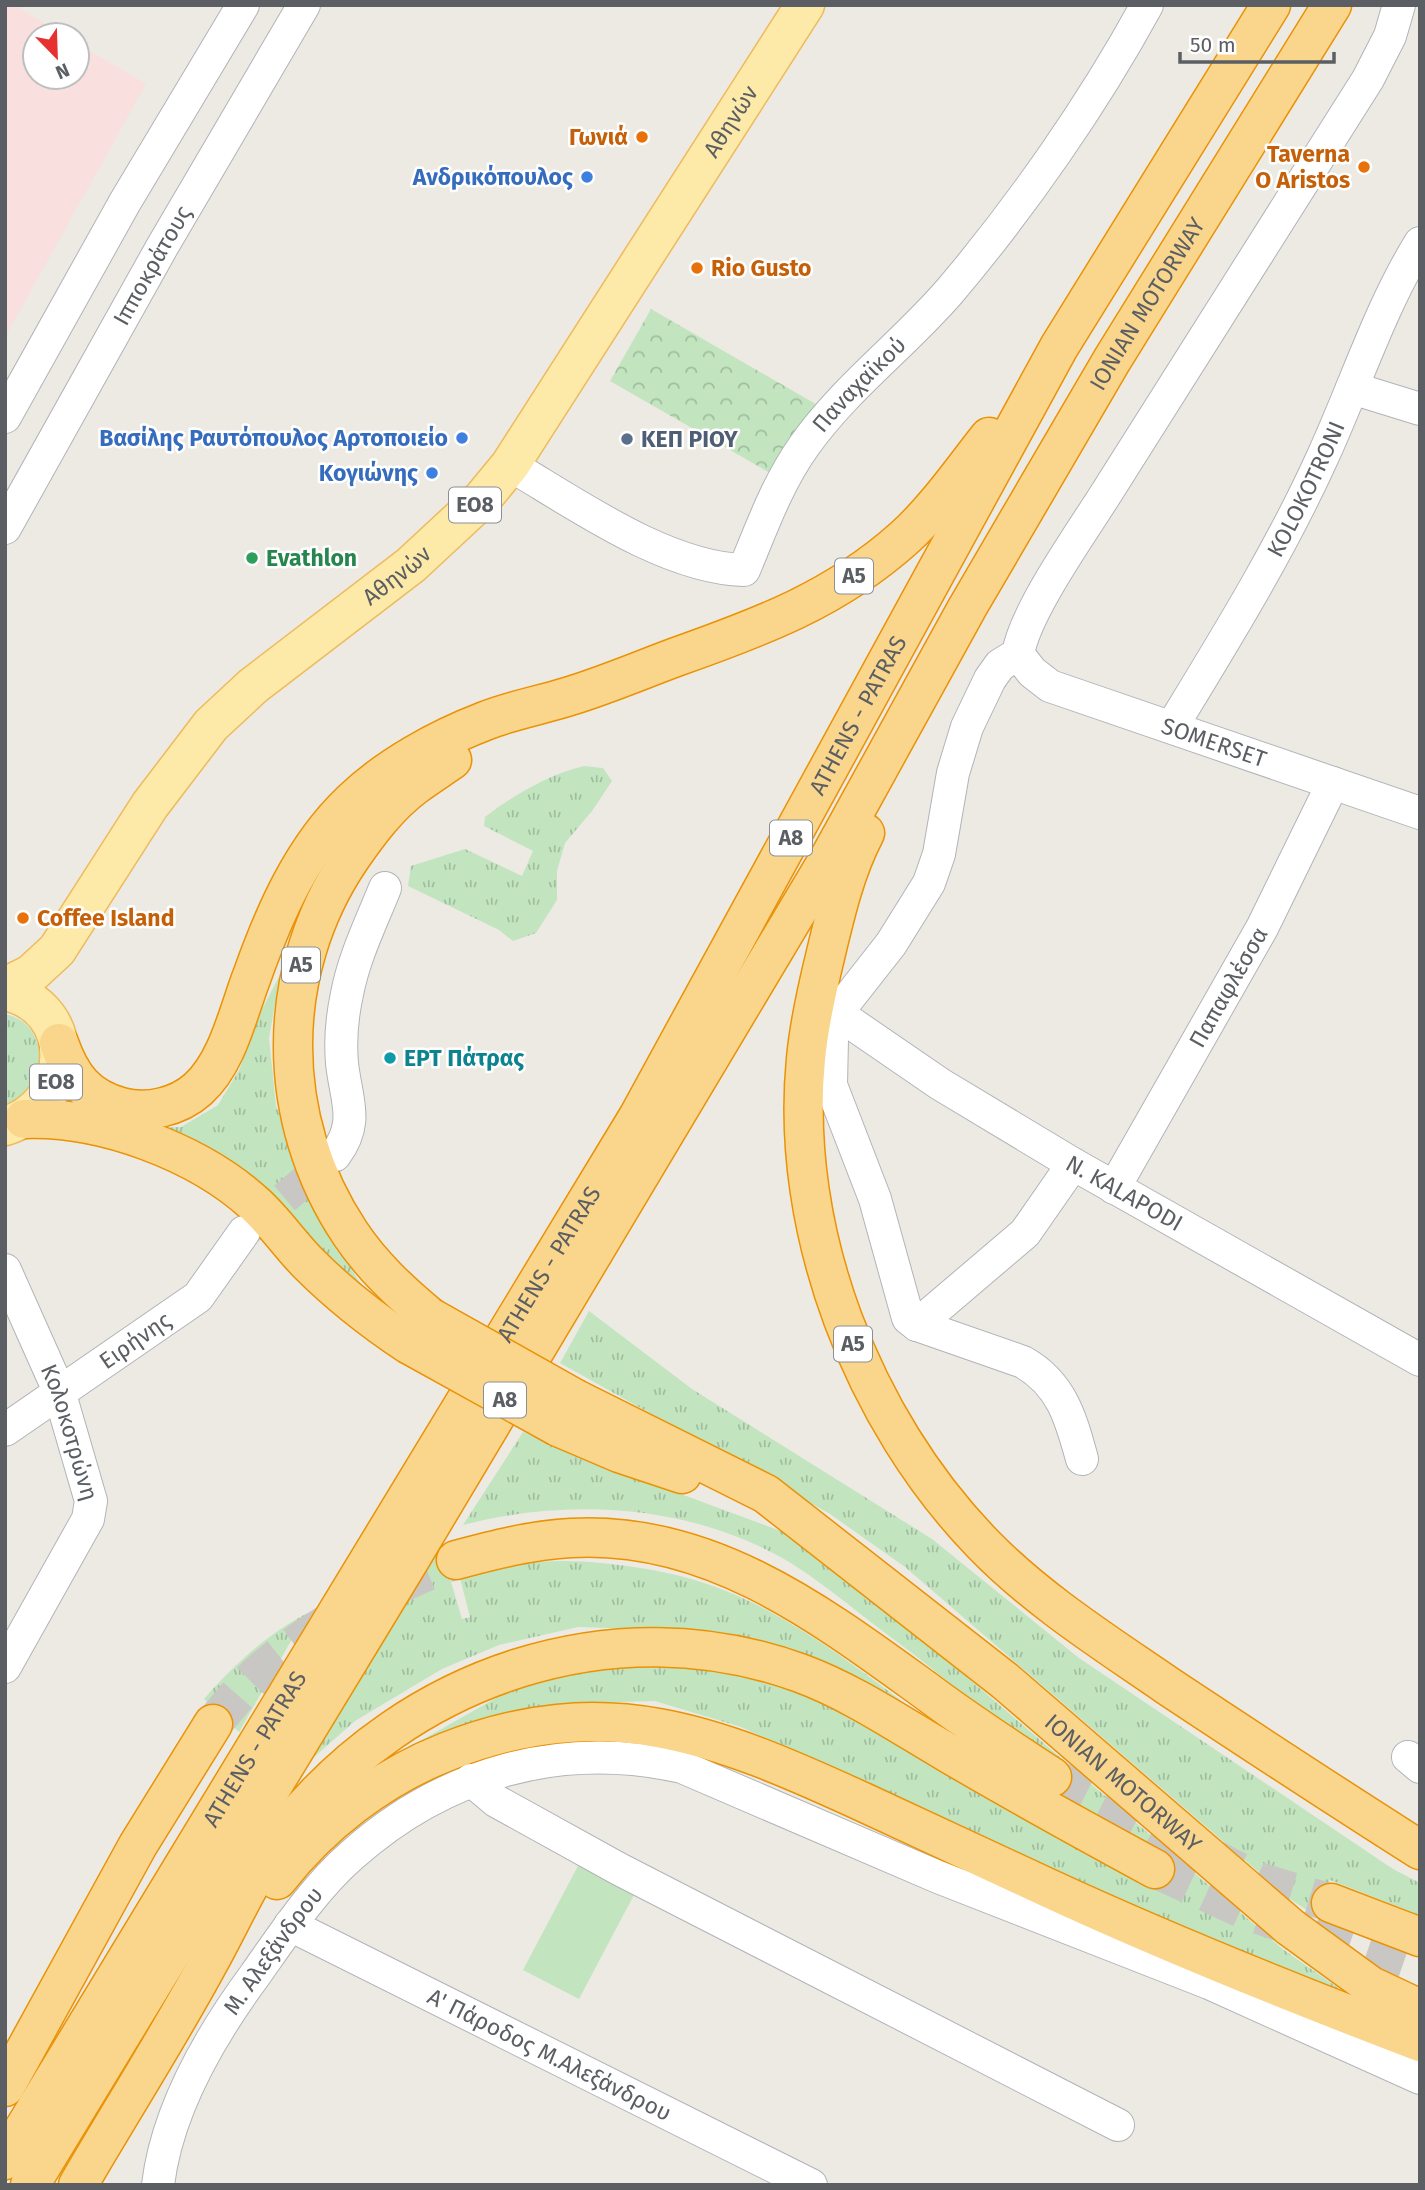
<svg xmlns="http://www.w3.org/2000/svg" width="1425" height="2190" font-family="'Fira Sans',sans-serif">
  <defs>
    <pattern id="grass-tufts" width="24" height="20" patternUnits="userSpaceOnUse" patternTransform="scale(1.75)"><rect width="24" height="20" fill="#c2e5bf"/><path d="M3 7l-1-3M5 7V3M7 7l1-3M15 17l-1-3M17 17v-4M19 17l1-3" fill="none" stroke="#a1bd9f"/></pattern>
    <pattern id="forest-crowns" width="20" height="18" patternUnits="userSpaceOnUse" patternTransform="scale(1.75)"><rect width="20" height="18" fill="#c2e5bf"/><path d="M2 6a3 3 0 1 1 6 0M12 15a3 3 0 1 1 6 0" fill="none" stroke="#a1bd9f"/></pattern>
  </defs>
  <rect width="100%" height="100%" fill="#edeae3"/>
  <path fill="#fadfdf" d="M5 5H14L64 35H35V77H77V43L146 84 5 337Z"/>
  <path fill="url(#grass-tufts)" d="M584 766 603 768 612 781 592 811 565 843 557 871V900L536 933 513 941 499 930 408 886 411 866 465 849 522 876 533 851 484 826 485 817C515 794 548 775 584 766Z
    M280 975 269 1038 276 1106 323 1223 360 1283 384 1304 153 1128 181 1127 218 1105 239 1070 262 1009Z
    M5 1014C39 1022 42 1051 40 1080L5 1111Z
    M589 1311 692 1389 932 1539 1079 1658 1393 1869 1420 1883V1915L1330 1880 1314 1915 1290 1899 905 1567 830 1514 560 1363Z
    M523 1432 570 1453 786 1533 932 1647 1284 1950 1384 2020 1111 1899 741 1727 655 1701 556 1704 482 1723 376 1766 505 1693 589 1669 671 1660 770 1675 1047 1799C1021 1767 997 1734 970 1704 943 1674 907 1650 876 1626 851 1607 826 1586 800 1569 702 1505 573 1496 463 1525Z
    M439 1541 462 1619 470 1617 460 1578C505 1562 554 1558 602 1563 642 1567 683 1574 721 1589 801 1619 885 1689 953 1740L771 1646 698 1631 578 1627 499 1645 442 1669 355 1721 312 1759Z
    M307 1613 239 1732 204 1699C235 1664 265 1636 307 1613Z"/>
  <path fill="url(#forest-crowns)" d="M651 309 826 410 777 477 610 381Z"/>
  <path fill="#c2e5bf" d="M579 1864 635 1893 579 1999 523 1970Z"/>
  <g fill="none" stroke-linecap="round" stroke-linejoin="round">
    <path stroke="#c8c7c3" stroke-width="32" stroke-dasharray="32 16" stroke-linecap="butt" d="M248 1229 334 1156"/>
    <path stroke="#c8c7c3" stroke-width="38" stroke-dasharray="38 19" stroke-linecap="butt" d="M213 1724C228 1707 243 1687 260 1672 317 1623 387 1587 456 1560
      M1052 1777 1258 1881 1331 1903
      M1155 1869 1244 1910 1420 1971"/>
    <g stroke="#b0b4b8" stroke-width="34">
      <g id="minor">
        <path d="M1352 388 1420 409"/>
        <path d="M5 417 125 202 243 5"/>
        <path id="s1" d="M510 465C576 504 666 568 744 570 762 527 777 484 804 446 844 389 903 345 949 292 1022 206 1093 104 1147 5"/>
        <path id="s2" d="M5 528 162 247 304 5"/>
        <path d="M1018 654 1000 665 990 679 967 727 953 773 939 854 929 883 891 944 840 1009 832 1039 831 1085 875 1199 908 1318 917 1325 1023 1362C1062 1384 1071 1419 1082 1459"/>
        <path d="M1018 654C1025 611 1082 532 1107 492 1193 354 1281 217 1368 79L1390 36 1399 5"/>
        <path id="s3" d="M1018 654 1032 672 1050 686 1420 813"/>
        <path id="s4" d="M1173 725C1226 638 1281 549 1323 456 1356 384 1379 310 1420 243"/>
        <path id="s5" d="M838 1014 940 1084 1073 1164 1420 1360"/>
        <path d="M335 1155C360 1122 346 1101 342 1063 340 1040 342 1017 347 994 354 957 371 923 385 888"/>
        <path id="s6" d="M1114 1188 1262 928 1333 783"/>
        <path id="s7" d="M5 1270 59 1391 91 1501 88 1519 5 1667"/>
        <path d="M917 1325 1025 1233 1073 1164"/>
        <path id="s8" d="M5 1430 198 1297 244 1232"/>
        <path d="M1408 1757 1420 1767"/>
        <path d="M471 1780 496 1801 619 1869 1118 2125"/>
        <path id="s9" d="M290 1925 811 2185"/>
        <path id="s10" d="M158 2185C167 2109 210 2036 255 1975 284 1934 314 1888 352 1855 445 1772 561 1740 682 1767L938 1877 1209 1983 1420 2078"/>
      </g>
    </g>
    <g stroke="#eeba5b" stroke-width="41">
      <g id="major">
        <path id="s11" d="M5 987 31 974 57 950 150 805 211 725 253 686 411 565 482 499 510 465 805 5"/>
        <path d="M5 991C80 1007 75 1105 5 1126"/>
      </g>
    </g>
    <g stroke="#ea9206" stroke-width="41">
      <g id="highway">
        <path d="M865 833C845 871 835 915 825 957 817 990 809 1025 806 1059 789 1231 863 1420 982 1543 1036 1599 1104 1642 1168 1686 1251 1741 1335 1796 1420 1850"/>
        <path d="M59 1043C71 1077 86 1097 121 1107 147 1114 178 1107 198 1089 228 1062 238 1012 252 976 274 914 302 849 351 802 387 767 438 739 485 721 512 710 542 705 570 696 606 685 641 670 676 657 761 627 836 599 904 538 936 509 962 471 989 437"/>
        <path d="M24 1119C102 1116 198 1152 255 1204 275 1222 290 1245 309 1264 339 1294 372 1320 408 1344"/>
        <path d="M430 1317C400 1292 372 1266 350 1233 274 1119 274 972 350 859 368 833 388 806 413 787 425 778 439 769 452 760"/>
        <path id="s12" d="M576 1399 766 1494 1005 1681 1290 1927 1371 1986 1420 2009"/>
        <path d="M558 1427 619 1453 682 1474"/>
        <path d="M456 1560C493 1550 532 1540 571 1538 709 1530 820 1614 925 1690 966 1721 1009 1749 1052 1777"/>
        <path d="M277 1880C321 1824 380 1778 446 1752 605 1689 717 1735 863 1802 924 1830 985 1859 1046 1887 1169 1944 1294 1994 1420 2042"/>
        <path d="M1331 1903 1420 1937"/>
        <path d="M5 2087 138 1845 213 1724"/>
        <path id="s13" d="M5 2160 638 1117 1059 347 1271 5"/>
        <path id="s14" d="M30 2185 411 1558 832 853 967 608 1112 360 1332 5"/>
        <path d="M78 2185C121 2111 168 2038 209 1962 234 1917 254 1869 286 1829 408 1676 613 1605 800 1673 852 1692 900 1725 948 1753 1016 1793 1085 1831 1155 1869"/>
      </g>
    </g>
    <use href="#minor" stroke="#fff" stroke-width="32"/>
    <use href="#major" stroke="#fde9a8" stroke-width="38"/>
    <use href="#highway" stroke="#fad68d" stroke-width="38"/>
    <g stroke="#ea9206" stroke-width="41" stroke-linecap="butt">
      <path id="highway-bridge" d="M430 1317 576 1399
        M408 1344 558 1427"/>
    </g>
    <use href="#highway-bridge" stroke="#fad68d" stroke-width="38"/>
  </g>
  <g fill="#e8710a" stroke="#fff" stroke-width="2.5">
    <circle cx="642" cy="137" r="7"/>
    <circle cx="1364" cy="167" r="7"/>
    <circle cx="697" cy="268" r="7"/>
    <circle cx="23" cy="918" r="7"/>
  </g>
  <g fill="#3f7fe0" stroke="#fff" stroke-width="2.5">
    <circle cx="587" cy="177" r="7"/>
    <circle cx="462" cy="438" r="7"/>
    <circle cx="432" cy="473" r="7"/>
  </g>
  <circle fill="#5c6f8a" stroke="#fff" stroke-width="2.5" cx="627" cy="439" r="7"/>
  <circle fill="#2e9e5b" stroke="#fff" stroke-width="2.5" cx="252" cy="558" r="7"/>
  <circle fill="#0f9aa8" stroke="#fff" stroke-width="2.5" cx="390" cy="1058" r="7"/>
  <g text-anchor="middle" stroke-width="5" stroke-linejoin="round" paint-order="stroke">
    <g fill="#fff" stroke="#8c8f92" stroke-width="2">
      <rect x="449" y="487.5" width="52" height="35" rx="5"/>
      <rect x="835" y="558.5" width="38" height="35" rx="5"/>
      <rect x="770" y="820.5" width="42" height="35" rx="5"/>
      <rect x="282" y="947.5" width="38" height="35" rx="5"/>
      <rect x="30" y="1064.5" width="52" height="35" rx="5"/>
      <rect x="834" y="1326.5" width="38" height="35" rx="5"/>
      <rect x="484" y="1382.5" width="42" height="35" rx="5"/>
    </g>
    <g font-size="21" font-weight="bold" fill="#5b5f63">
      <text x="475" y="512">ΕΟ8</text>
      <text x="854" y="583">Α5</text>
      <text x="791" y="845">Α8</text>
      <text x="301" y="972">Α5</text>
      <text x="56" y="1089">ΕΟ8</text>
      <text x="853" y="1351">Α5</text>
      <text x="505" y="1407">Α8</text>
    </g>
    <g font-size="23" fill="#5b5f63" stroke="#fff">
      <text dy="8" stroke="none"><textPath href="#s11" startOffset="1143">Αθηνών</textPath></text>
      <text dy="8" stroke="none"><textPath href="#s2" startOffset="301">Ιπποκράτους</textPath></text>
      <text dy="8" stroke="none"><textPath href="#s14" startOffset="2188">IONIAN MOTORWAY</textPath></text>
      <text dy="8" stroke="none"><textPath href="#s1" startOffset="480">Παναχαϊκού</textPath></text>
      <text dy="8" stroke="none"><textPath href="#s4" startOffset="271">KOLOKOTRONI</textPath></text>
      <text dy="8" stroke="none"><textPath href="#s11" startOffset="576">Αθηνών</textPath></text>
      <text dy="8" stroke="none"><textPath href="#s13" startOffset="1678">ATHENS - PATRAS</textPath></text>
      <text dy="8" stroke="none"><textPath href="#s3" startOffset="219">SOMERSET</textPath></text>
      <text dy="8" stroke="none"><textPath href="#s6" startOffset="231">Παπαφλέσσα</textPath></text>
      <text dy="8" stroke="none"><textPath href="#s5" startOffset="338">N. KALAPODI</textPath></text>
      <text dy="8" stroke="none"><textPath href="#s13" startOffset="1048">ATHENS - PATRAS</textPath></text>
      <text dy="8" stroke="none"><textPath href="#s8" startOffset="158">Ειρήνης</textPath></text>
      <text dy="8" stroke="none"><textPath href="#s7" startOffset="175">Κολοκοτρώνη</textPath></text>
      <text dy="8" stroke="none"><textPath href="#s13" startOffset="481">ATHENS - PATRAS</textPath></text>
      <text dy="8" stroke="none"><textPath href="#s12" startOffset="672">IONIAN MOTORWAY</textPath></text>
      <text dy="8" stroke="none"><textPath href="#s10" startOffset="264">Μ. Αλεξάνδρου</textPath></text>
      <text dy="8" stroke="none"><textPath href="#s9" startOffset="290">Α' Πάροδος Μ.Αλεξάνδρου</textPath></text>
    </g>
    <g font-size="23" font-weight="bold" fill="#c56008" stroke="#fff" text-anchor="end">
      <text x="628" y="145">Γωνιά</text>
      <text x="1350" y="162">Taverna<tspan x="1350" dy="26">O Aristos</tspan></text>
      <text x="711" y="276" text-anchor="start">Rio Gusto</text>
      <text x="37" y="926" text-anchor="start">Coffee Island</text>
    </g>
    <g font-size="23" font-weight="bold" fill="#366cbe" stroke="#fff" text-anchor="end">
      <text x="573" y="185">Ανδρικόπουλος</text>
      <text x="448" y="446">Βασίλης Ραυτόπουλος Αρτοποιείο</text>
      <text x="418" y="481">Κογιώνης</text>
    </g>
    <g font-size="23" font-weight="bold" fill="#4e5e75" stroke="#fff" text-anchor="start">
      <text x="641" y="447">ΚΕΠ ΡΙΟΥ</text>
    </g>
    <g font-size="23" font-weight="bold" fill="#27864d" stroke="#fff" text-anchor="start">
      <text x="266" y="566">Evathlon</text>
    </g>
    <g font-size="23" font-weight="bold" fill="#0d838f" stroke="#fff" text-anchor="start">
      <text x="404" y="1066">ΕΡΤ Πάτρας</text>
    </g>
  </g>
  <rect width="1425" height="2190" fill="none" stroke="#5b5f63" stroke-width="14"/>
  <g transform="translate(56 56) rotate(157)"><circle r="33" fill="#ffffff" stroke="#bdbfc1" stroke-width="2"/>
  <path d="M0-5L12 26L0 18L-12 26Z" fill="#e53231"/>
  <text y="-10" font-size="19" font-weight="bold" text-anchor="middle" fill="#5b5f63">N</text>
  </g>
  <path d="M1180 52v10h154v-10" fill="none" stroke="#5b5f63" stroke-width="3.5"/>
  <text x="1190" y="52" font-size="21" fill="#5b5f63" stroke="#ffffff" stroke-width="5" paint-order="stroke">50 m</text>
</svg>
